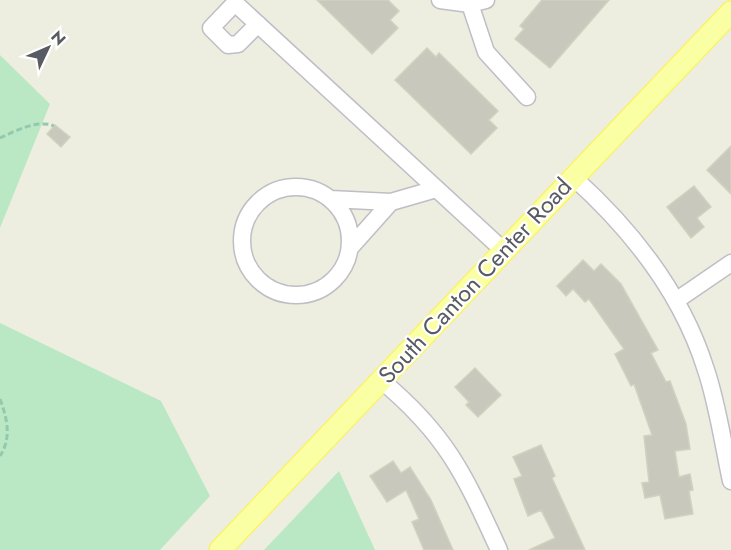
<svg xmlns="http://www.w3.org/2000/svg" width="731" height="550" font-family="Jost,sans-serif">
  <rect width="100%" height="100%" fill="#eeeee0"/>
  <path fill="#bae8c4" d="M0 55 50 104 0 228Z
    M0 323 161 401 210 496 160 550H0Z
    M339 471 375 550H264Z"/>
  <path fill="#c9c8bd" stroke="#d3d1be" stroke-width="1.5" d="M317 0H388L399 11 390 20 398 28 372 54Z
    M542 0H609L550 68 515 39 524 29 520 26Z
    M427 48 436 57 439 53 498 111 489 120 497 128 471 154 395 80Z
    M55 125 70 137 61 147 47 134Z
    M731 146V194L707 170Z
    M694 186 711 207 697 218 704 227 691 238 667 207Z
    M583 260 594 271 601 264 621 284 658 350 651 353 666 382 670 381 686 424 690 449 675 451 679 477 690 474 693 490 689 491 693 514 665 519 660 495 645 498 642 483 649 482 644 436 652 435 634 384 631 386 615 354 624 349 589 299 585 302 573 289 566 296 557 286Z
    M475 368 501 395 478 417 466 405 469 402 455 387Z
    M541 445 555 476 552 478 585 550H529L555 538 541 510 528 516 514 479 522 476 513 457Z
    M393 461 401 473 410 467 431 500 453 550H424L412 522 419 519 406 490 387 502 370 476Z"/>
  <g fill="none" stroke-linecap="round" stroke-linejoin="round">
    <g stroke="#bebec6" stroke-width="19">
      <path id="minor" d="M440 0 470 4 486 0
        M470 4 486 52 527 97
        M258 24 238 44 228 45 211 28 235 3 504 251
        M573 177C632 230 682 293 706 370 718 406 723 444 731 481
        M242 241a54 54 0 1 1 108 0a54 54 0 1 1-108 0Z
        M330 199 391 202
        M350 248 391 202 436 189
        M677 300 731 263
        M382 381C447 435 465 476 499 550"/>
    </g>
    <g stroke="#fdf24a" stroke-width="23">
      <path id="major" d="M220 550 731 12"/>
    </g>
    <path stroke="#93c9ae" stroke-width="3" stroke-dasharray="6 3" stroke-linecap="butt" d="M0 138C15 131 38 119 54 126
      M0 399C7 418 12 438 0 456"/>
    <use href="#minor" stroke="#fff" stroke-width="16"/>
    <use href="#major" stroke="#faffa4" stroke-width="21"/>
  </g>
  <g text-anchor="middle" stroke-width="4.5" stroke-linejoin="round" paint-order="stroke">
    <g font-size="24" fill="#595b63" stroke="#fff">
      <text transform="translate(475 281) rotate(-47)" y="8">South Canton Center Road</text>
    </g>
  </g>
  <g transform="translate(48 48) rotate(46)" stroke="#ffffff" stroke-width="4.5" paint-order="stroke">
  <path d="M0-4.5L10 22L0 15L-10 22Z" fill="#595b63"/>
  <text y="-9" font-size="16" font-weight="bold" text-anchor="middle" fill="#595b63">N</text>
  </g>
</svg>
